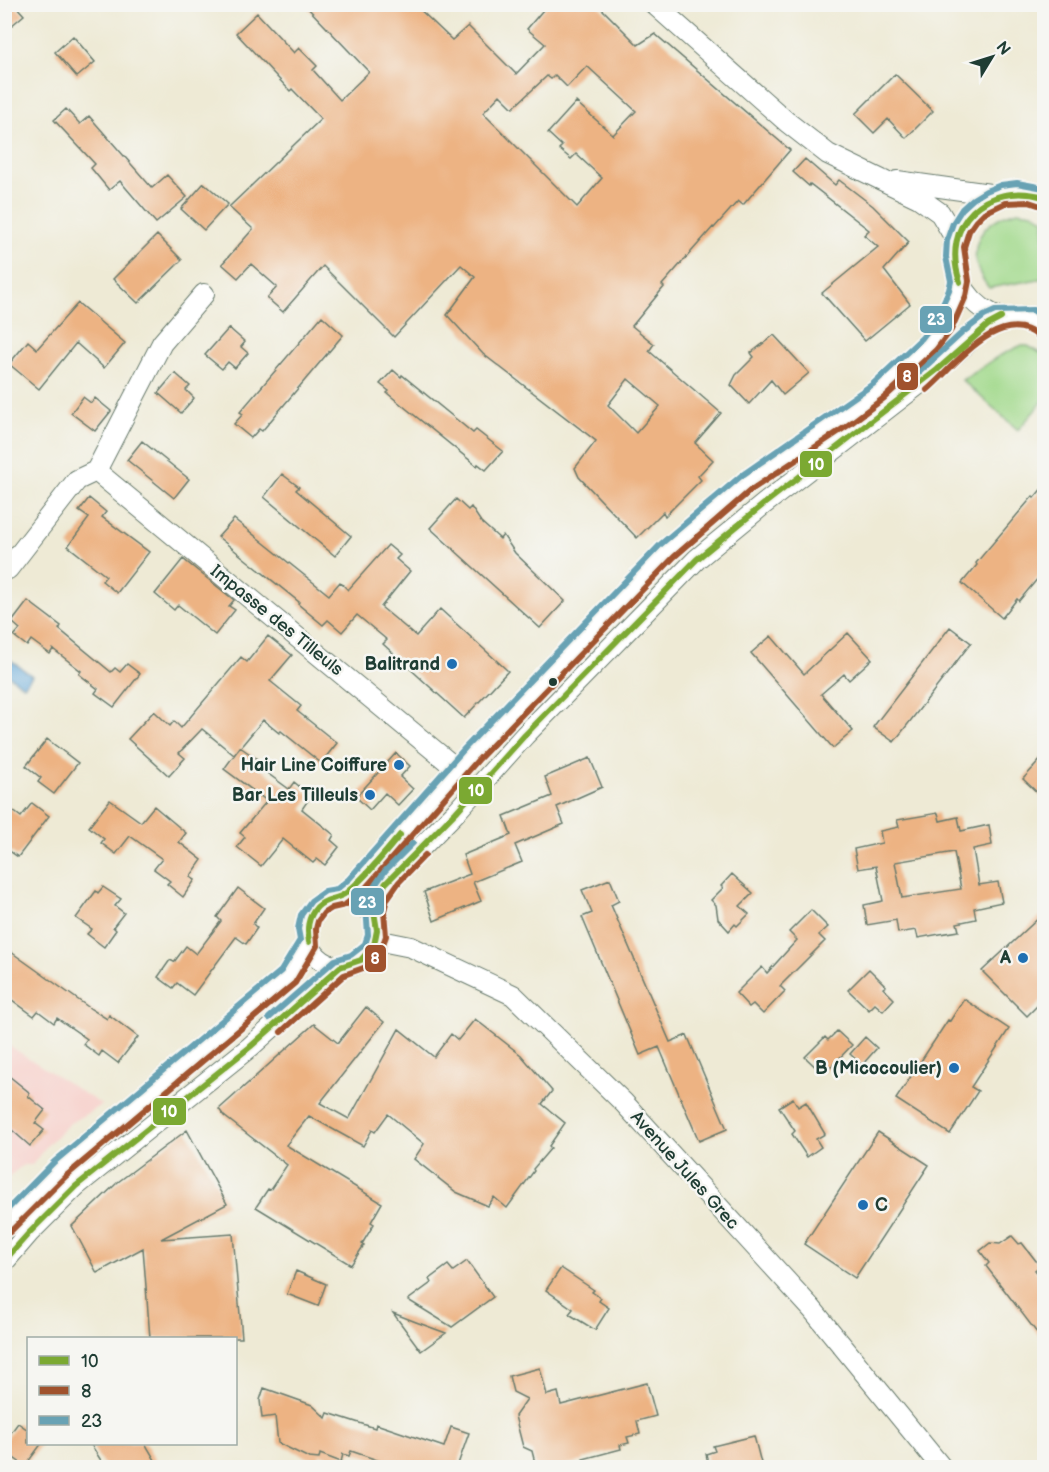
<svg xmlns="http://www.w3.org/2000/svg" width="1049" height="1472" font-family="'Balsamiq Sans',sans-serif">
  <rect width="100%" height="100%" fill="#f6f6f2"/>
  <filter id="ink" filterUnits="userSpaceOnUse"><feTurbulence type="fractalNoise" baseFrequency=".0167" numOctaves="2"/><feDisplacementMap in="SourceGraphic" scale="12" xChannelSelector="R" yChannelSelector="G"/><feConvolveMatrix kernelMatrix="1 2 1 2 8 2 1 2 1" color-interpolation-filters="sRGB"/></filter>
  <filter id="wash" filterUnits="userSpaceOnUse"><feTurbulence type="fractalNoise" baseFrequency=".008" numOctaves="4" result="noise"/><feDisplacementMap in="SourceGraphic" scale="24" xChannelSelector="R" yChannelSelector="G"/><feGaussianBlur stdDeviation="1.35" result="paint"/><feColorMatrix in="noise" values="0 0 0 0 0 0 0 0 0 0 0 0 0 0 0 0 0 1.4 0 .05"/><feComposite in="paint" operator="in"/></filter>
  <g filter="url(#wash)">
    <rect width="100%" height="100%" fill="#eeead5"/>
    <path fill="#f7d0cb" d="M5 1043 102 1105 70 1123 49 1143 32 1165H23L8 1177 9 1190 5 1194Z"/>
    <path fill="#a1d98b" stroke="#608b60" stroke-width="1.5" d="M1018 211 1033 213 1044 219V278L989 288C962 255 977 220 1018 211Z
      M1020 346H1028L1044 355V400L1018 430 962 380 999 356Z"/>
    <path fill="#63a8d9" stroke="#417286" stroke-width="1.5" d="M9 659 32 676 24 686 5 673V666Z"/>
    <g id="blocks">
      <path fill="#edb383" fill-rule="evenodd" d="M4 4H14L24 15 4 32Z
        M304 4H414L452 40 468 26 516 74 545 44 527 29 548 4H597L638 45 655 34 790 150 743 205 738 201 714 228 713 227 662 285 664 287 632 326 654 344 649 351 721 413 695 443 713 460 698 476 701 480 665 516 663 512 637 538 579 477 575 468 596 441 483 354 447 315 475 277 461 265 394 337 323 266 283 312 267 298 277 287 251 264 238 278 222 264 253 229 229 207 321 119 292 89 290 91 236 33 257 13 294 53 299 48 317 66 313 70 340 100 369 72ZM587 66 636 111 613 135 576 102 548 133 562 146 559 149 571 159 576 154 602 178 577 207 483 113 500 95 513 108 547 76 551 79 555 75 567 87ZM628 379 660 406 636 433 608 405Z
        M73 36 95 62 77 77 55 52Z
        M895 74 933 111 906 138 888 119 874 133 855 114Z
        M66 109 80 124 89 116 152 188 167 175 187 197 156 223 120 181 109 190 91 168 95 164 54 120Z
        M805 159 835 185 839 180 873 206 909 242 884 270 910 304 865 341 822 293 878 247 864 235 869 230 810 184 809 186 793 172Z
        M204 183 228 204 204 230 181 209Z
        M157 235 182 260 138 303 113 279Z
        M78 303 125 343 104 368 76 343 39 389 9 364 28 341 37 349Z
        M322 316 343 335 262 431 259 429 251 438 234 424 243 414 240 412Z
        M229 328 245 342 241 347 248 353 235 368 228 362 222 369 205 355Z
        M774 335 809 373 783 395 771 380 749 404 731 385 736 375 754 357 751 353Z
        M393 370 401 377 402 375 473 433 476 430 503 451 486 470 478 464 477 466 387 393 389 391 380 384Z
        M175 373 190 386 186 390 194 398 181 413 158 393Z
        M83 397 91 403 95 398 111 411 95 431 71 413Z
        M142 441 189 479 174 498 127 460Z
        M282 474 299 487 296 490 351 536 335 556 264 497Z
        M1044 486V571L1019 601 1017 599 1002 618 962 583 977 565 976 563 1033 496 1034 498Z
        M89 498 106 512 102 517 149 552 117 593 102 581 106 576 68 546 89 518 79 511Z
        M456 499 468 510 471 507 481 522 500 539 503 535 515 553 565 601 540 628 430 528Z
        M234 519 329 595 340 582 348 590 388 545 400 555 396 559 410 571 381 607 416 636 440 609 508 671 464 718 383 644 387 640 357 615 342 632 328 620 323 625 298 604 299 602 218 537Z
        M183 559 234 600 229 606 235 610 215 635 178 605 174 610 155 594Z
        M28 601 61 626 59 629 111 672 115 668 120 672 127 664 140 674 114 707 95 693 98 689 79 674 81 671 53 649 50 654 31 640 27 646 14 636 20 629 12 622Z
        M950 627 971 643 894 742 873 727Z
        M848 633 872 659 849 680 844 674 821 694 853 731 833 748 751 653 771 636 804 674Z
        M268 636 292 655 270 681 301 706 297 711 337 743 321 763 281 731 279 733 263 720 234 755 202 729 179 753 185 758 169 776 128 739 154 711 170 726 174 721 181 728 241 657 247 662Z
        M47 739 78 763 54 794 38 782 41 778 26 766Z
        M240 747 260 761 256 765 289 789 294 782 311 796 302 809 334 835 331 840 339 847 325 865 317 859 313 863 283 839 261 866 237 847 245 837 240 833 267 801 224 769Z
        M396 753 410 766 400 777 413 789 398 805 385 793 370 810 356 797Z
        M1044 756V799L1023 779Z
        M590 758 602 787 557 807 564 824 515 845 522 862 473 882 481 901 434 921 424 892 470 874 463 855 511 835 504 816 552 796 545 777Z
        M110 800 141 822 154 806 186 833 179 842 202 860 190 877 195 880 183 897 167 884 170 881 154 869 162 859 130 836 116 854 101 843 104 839 89 827Z
        M32 803 49 816 18 857 4 847V804L21 817Z
        M938 813 940 821 958 817 961 831 989 825 992 845 973 849 979 885 998 882 1002 902 974 908 976 919 957 923 959 931 940 934 918 938 916 930 898 933 896 920 867 925 864 905 883 901 876 866 858 869 854 849 882 843 880 831 899 827 897 820ZM954 852 961 889 902 898 895 862Z
        M732 874 753 893 740 906 749 914 737 926 735 924 729 931 718 919 716 905 711 900 723 888 721 886Z
        M610 879 619 901 611 905 670 1042 687 1035 727 1129 699 1141 659 1047 640 1055 582 917 592 913 582 890Z
        M103 887 121 899 115 906 124 913 113 927 116 930 104 947 87 934 92 929 76 918 96 891 98 893Z
        M238 888 264 908 253 924 257 928 246 944 236 937 193 995 177 983 173 988 158 977 170 960 174 962 186 946 196 954 221 921 217 917Z
        M811 910 828 927 819 935 825 941 780 986 785 991 763 1014 753 1004 749 1007 736 993 762 967 767 973 797 940 789 932Z
        M1044 913V999L1027 1016 982 971Z
        M4 947 91 1009 107 1019 109 1015 138 1037 118 1063 102 1051 99 1056 83 1044 87 1039 57 1018 54 1023 38 1011 34 1016 4 994Z
        M869 969 886 986 883 988 894 999 883 1011 875 1004 869 1010 848 990Z
        M964 999 1009 1029 971 1087 978 1091 950 1134 896 1099 948 1020 950 1021Z
        M366 1007 384 1022 320 1103 349 1119 399 1029 434 1057 451 1034 458 1040 475 1019 521 1055 552 1091 542 1104 565 1123 549 1146 551 1148 533 1169 534 1171 507 1208 494 1197 488 1206 456 1192 414 1159 424 1144 388 1114 375 1132 372 1130 363 1146 309 1116 286 1145 382 1203 371 1222 374 1224 362 1244 364 1245 351 1265 256 1207 268 1189 270 1190 287 1165 224 1116 219 1109 314 1024 338 1043Z
        M837 1031 852 1045 830 1068 828 1066 822 1073 805 1057 825 1037 828 1040Z
        M865 1037 877 1048 862 1065 850 1054Z
        M4 1072 30 1093 28 1096 45 1110 35 1123 44 1130 30 1146 4 1123Z
        M793 1098 798 1107 806 1102 825 1134 816 1139 821 1147 807 1157 792 1134 795 1131 779 1107Z
        M187 1130 227 1204 161 1239 233 1234 242 1338H150L143 1248 97 1273 72 1226 118 1182Z
        M878 1132 929 1165 855 1278 804 1244Z
        M1012 1236 1019 1244 1022 1243 1040 1266 1035 1270 1044 1282V1342L986 1266 989 1263 980 1251 990 1243 1000 1244Z
        M467 1261 493 1297 452 1327 408 1300 431 1283 429 1279 448 1265 453 1271Z
        M561 1268 594 1290 592 1292 601 1298 599 1301 609 1308 595 1330 569 1314 573 1309 546 1290Z
        M296 1271 326 1284 318 1306 287 1294Z
        M393 1313 416 1322 446 1333 421 1351Z
        M540 1368 547 1395 558 1392 561 1405 647 1383 656 1416 637 1421 640 1434 627 1437 629 1443 620 1445 621 1449 583 1459V1461L565 1465V1467H536L532 1451 523 1447 515 1416 527 1399 513 1392 509 1376Z
        M264 1388 312 1405 326 1418 328 1413 375 1428 376 1424 444 1447 451 1427 469 1433 457 1467H382L383 1462 351 1451 349 1456 343 1454 341 1462 320 1454 319 1459 309 1458 278 1443 275 1416 262 1418 260 1400Z
        M18 1423 28 1430V1443H42L25 1466 4 1451V1442Z
        M754 1436 762 1467H709L706 1454 715 1451 713 1446Z
        M90 1443H145L159 1467H105Z"/>
    </g>
  </g>
  <g filter="url(#ink)">
    <use href="#blocks" fill-opacity="0" stroke="#677a6c" stroke-width="1.5"/>
    <g fill="none" stroke-linecap="round" stroke-linejoin="round">
      <g stroke="#677a6c" stroke-width="22">
        <path id="minor" d="M654 4 787 122 828 154 919 198 940 213 956 240
          M897 181 997 195
          M1044 197C1027 190 1007 189 991 198 918 235 964 343 1044 315
          M204 294 162 343 96 471 458 770
          M8 569 77 480 96 471
          M341 897 366 875 458 770 678 541 746 483 850 411 891 381 924 350 946 323 960 282
          M307 932a35 35 0 1 1 70 0a35 35 0 1 1-70 0Z
          M374 917 378 898 385 884 456 812 525 735 697 559 764 504 937 370 988 325 1001 318
          M376 940 411 947 513 995 624 1103 812 1309 942 1468
          M4 1226 60 1169 288 977 309 942
          M4 1262 29 1233 76 1186 250 1047 340 967"/>
      </g>
      <use href="#minor" stroke="#fff" stroke-width="20"/>
      <g stroke="#f6f6f2" stroke-width="10">
        <path id="bus-1" d="M960 282C940 223 986 181 1044 197
          M309 942C307 929 307 918 317 907 325 898 337 900 346 893 366 877 383 855 400 835
          M340 967 361 960 374 945 377 930 374 912 385 884 456 812 525 735 697 559 764 504 937 370 988 325 1001 318
          M4 1261 29 1233 76 1186 250 1047 340 967"/>
      </g>
      <g stroke="#f6f6f2" stroke-width="10">
        <path id="bus-2" d="M927 390C954 367 1000 304 1038 336
          M281 1032 344 975 366 967 379 955 386 936 384 911 387 899 399 882 425 855
          M10 1232 66 1176 295 983 317 946 316 929 318 921 324 913 332 908 345 905 362 892 478 760 674 557 751 490 847 426 884 398 936 350 951 330 966 296 969 281 964 247 969 231 976 221 984 213 1005 203 1029 202 1041 206"/>
      </g>
      <g stroke="#f6f6f2" stroke-width="10">
        <path id="bus-3" d="M915 376 963 332 984 316 995 311 1033 310 1044 318
          M269 1018 335 960 351 955 365 944 368 935 366 906 371 891 385 871 413 843
          M4 1213 54 1162 281 971 300 940 298 929 301 915 311 901 325 891 337 889 349 879 465 748 661 544 741 476 873 384 922 338 935 321 949 290 951 281 946 257 947 240 953 223 962 209 973 199 986 191 1001 185 1017 183 1044 188"/>
      </g>
      <use href="#bus-1" stroke="#7ba932" stroke-width="6"/>
      <use href="#bus-2" stroke="#a0522d" stroke-width="6"/>
      <use href="#bus-3" stroke="#68a2b4" stroke-width="6"/>
    </g>
  </g>
  <g fill="#1f6fb2" stroke="#f6f6f2" stroke-width="2">
    <circle cx="452" cy="664" r="6"/>
    <circle cx="399" cy="765" r="6"/>
    <circle cx="370" cy="795" r="6"/>
    <circle cx="1023" cy="958" r="6"/>
    <circle cx="954" cy="1068" r="6"/>
    <circle cx="863" cy="1205" r="6"/>
  </g>
  <circle fill="#1f3d34" stroke="#f6f6f2" stroke-width="2" cx="553" cy="682" r="5"/>
  <g text-anchor="middle" stroke-width="5" stroke-linejoin="round" paint-order="stroke">
    <g font-size="18" fill="#1f3d34" stroke="#f6f6f2">
      <text transform="translate(277 620) rotate(39)" y="6">Impasse des Tilleuls</text>
      <text transform="translate(685 1170) rotate(48)" y="6">Avenue Jules Grec</text>
    </g>
    <g font-size="18" font-weight="bold" fill="#1f3d34" stroke="#f6f6f2" text-anchor="end">
      <text x="440" y="670">Balitrand</text>
      <text x="387" y="771">Hair Line Coiffure</text>
      <text x="358" y="801">Bar Les Tilleuls</text>
      <text x="1011" y="964">A</text>
      <text x="942" y="1074">B (Micocoulier)</text>
      <text x="875" y="1211" text-anchor="start">C</text>
    </g>
  </g>
  <g stroke="#f6f6f2" stroke-width="2">
    <rect x="919" y="305" width="34" height="29" rx="6" fill="#68a2b4"/>
    <rect x="896" y="362" width="23" height="29" rx="6" fill="#a0522d"/>
    <rect x="799" y="450" width="34" height="28" rx="6" fill="#7ba932"/>
    <rect x="458" y="776" width="35" height="29" rx="6" fill="#7ba932"/>
    <rect x="350" y="887" width="35" height="29" rx="6" fill="#68a2b4"/>
    <rect x="364" y="944" width="23" height="29" rx="6" fill="#a0522d"/>
    <rect x="152" y="1097" width="35" height="29" rx="6" fill="#7ba932"/>
  </g>
  <g font-size="16" text-anchor="middle" font-weight="bold" fill="#fff">
    <text x="936" y="325">23</text>
    <text x="907" y="382">8</text>
    <text x="816" y="470">10</text>
    <text x="476" y="796">10</text>
    <text x="367" y="908">23</text>
    <text x="375" y="964">8</text>
    <text x="169" y="1117">10</text>
  </g>
  <rect width="1049" height="1472" fill="none" stroke="#f6f6f2" stroke-width="24"/>
  <rect x="27" y="1337" width="210" height="108" fill="#f6f6f2" stroke="#a0aca6" stroke-width="1.5"/>
  <rect x="39" y="1356" width="30" height="9" fill="#7ba932" stroke="#a0aca6" stroke-width="1.5"/>
  <text x="81" y="1367" font-size="18" fill="#1f3d34">10</text>
  <rect x="39" y="1386" width="30" height="9" fill="#a0522d" stroke="#a0aca6" stroke-width="1.5"/>
  <text x="81" y="1397" font-size="18" fill="#1f3d34">8</text>
  <rect x="39" y="1416" width="30" height="9" fill="#68a2b4" stroke="#a0aca6" stroke-width="1.5"/>
  <text x="81" y="1427" font-size="18" fill="#1f3d34">23</text>
  <g transform="translate(992 57) rotate(52)" stroke="#f6f6f2" stroke-width="4.5" paint-order="stroke">
  <path d="M0-4.5L10 22L0 15L-10 22Z" fill="#1f3d34"/>
  <text y="-9" font-size="16" font-weight="bold" text-anchor="middle" fill="#1f3d34">N</text>
  </g>
</svg>
